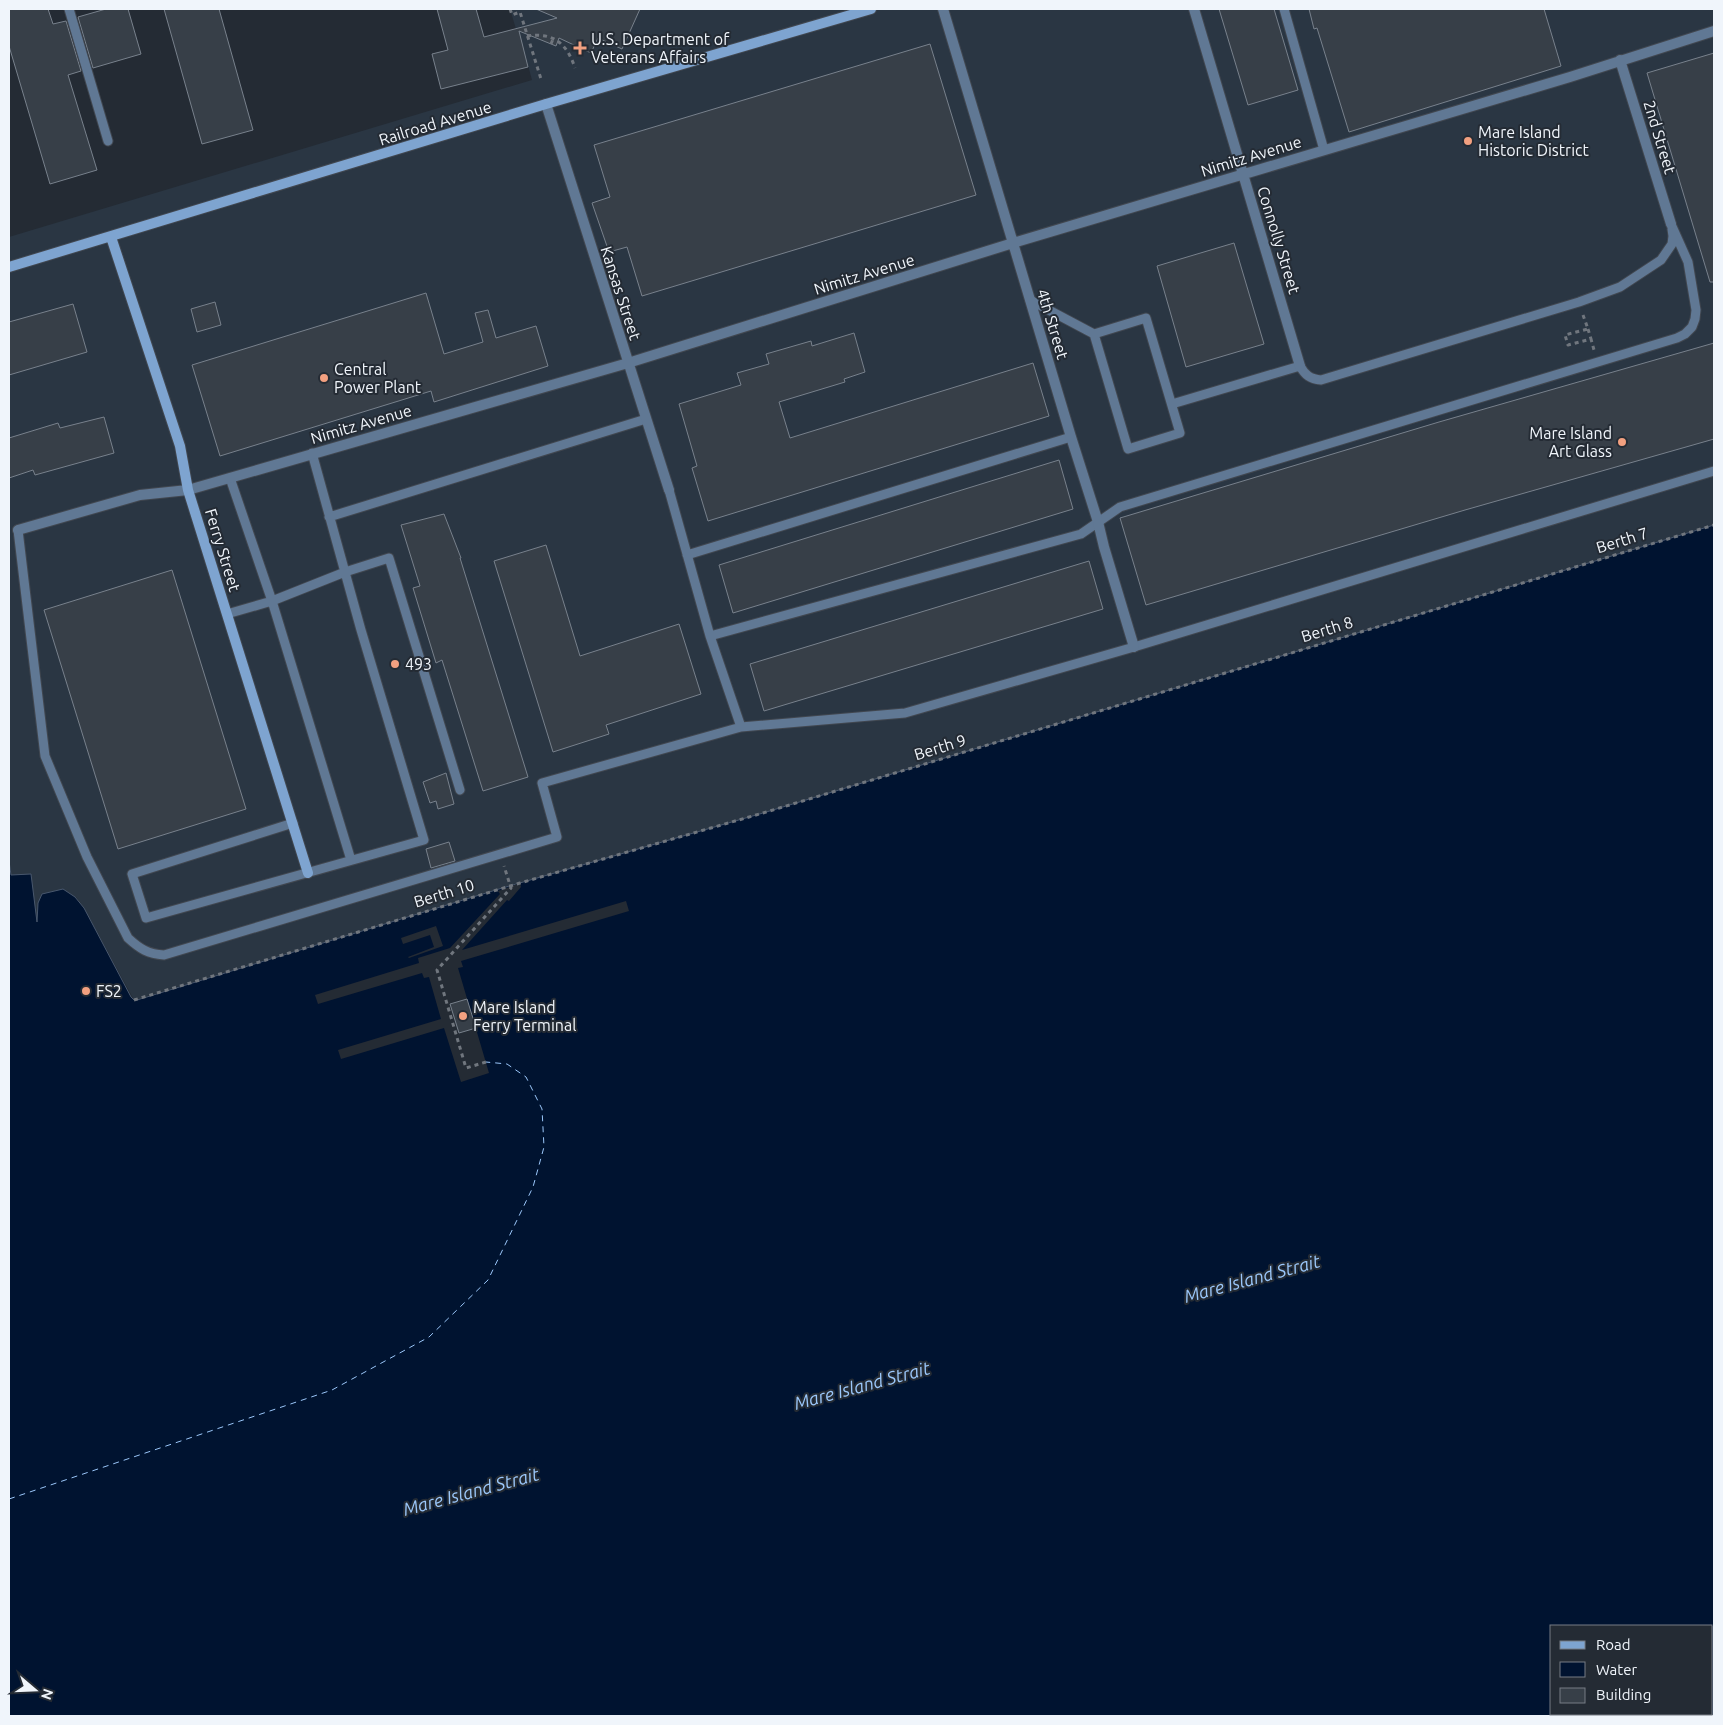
<svg xmlns="http://www.w3.org/2000/svg" width="1723" height="1725" font-family="Ubuntu,sans-serif">
  <rect width="100%" height="100%" fill="#242b34"/>
  <path fill="#2a3643" d="M510 9H1714V525L763 813 499 889 134 1000 84 908 76 897 37 927 9 876V237L532 80 518 28 516 29Z"/>
  <path fill="#001330" stroke="#48576d" fill-rule="evenodd" d="M1714 525V1716H9V861L11 875 31 874 37 922 38 903 42 894 63 889 75 897 84 908 131 997 134 1000H137L499 889 763 813ZM1552 1626H1712V1714H1552Z"/>
  <path fill="#242b34" d="M520 883 521 887 509 901 507 900 462 950 626 901 629 911 461 961 463 967 458 968 489 1073 461 1082 444 1028 341 1059 338 1050 441 1019 429 977 424 978 422 973 318 1004 315 995 419 963 418 958 450 948 500 894 498 891Z
    M436 926 443 946 409 958 408 957 434 947 430 935 403 944 401 938Z"/>
  <g fill="none" stroke-linecap="round" stroke-linejoin="round">
    <path stroke="#9bc7fa" stroke-width="1" stroke-dasharray="6 5" stroke-linecap="butt" d="M9 1499 332 1390 429 1337 488 1280 533 1187 544 1147 542 1109 526 1077 507 1064 486 1062"/>
  </g>
  <path fill="#373f48" stroke="#78818c" d="M9 9H48L53 24 66 21 81 71 68 75 97 170 50 184 9 46Z
    M106 9H128L141 54 93 68 78 17Z
    M164 9H219L253 130 202 144Z
    M437 9H476L484 37 557 18 536 9H640L622 49 598 38 591 53 559 38 556 46 519 31 528 67 441 89 432 54 448 50Z
    M1219 9H1274L1298 90 1248 105Z
    M1309 9H1544L1561 66 1349 132 1317 28 1314 29Z
    M930 44 976 195 642 296 627 247 609 252 592 203 610 197 594 145Z
    M1714 53V282H1710L1647 73Z
    M1234 243 1264 344 1186 367 1157 266Z
    M426 293 444 354 483 342 475 313 488 310 496 338 536 326 548 366 434 402 431 391 220 456 192 365Z
    M215 302 221 325 197 332 191 309Z
    M73 304 87 352 9 375V322Z
    M854 333 865 372 844 379 845 382 779 402 790 438 1033 363 1049 416 708 521 692 468 697 466 679 404 741 385 737 373 769 364 766 354 811 341 812 346Z
    M1714 343V439L1465 510 1146 605 1120 518 1439 422Z
    M104 417 114 453 35 475 33 470 9 478V438L58 423 60 428Z
    M1059 460 1073 509 733 613 719 565Z
    M444 514 461 558H460L528 777 483 791 442 660 436 663 413 588 420 586 401 525Z
    M546 545 580 656 679 624 701 694 606 725 609 734 553 752 494 561Z
    M1089 561 1103 609 764 711 750 664Z
    M172 570 246 809 118 849 44 610Z
    M446 773 454 804 438 809 436 801 430 803 423 782Z
    M449 842 455 861 431 868 426 849Z
    M467 999 476 1028 459 1033 450 1004Z"/>
  <g fill="none" stroke-linecap="round" stroke-linejoin="round">
    <g stroke="#414750" stroke-width="11">
      <path id="lane" d="M69 9 108 141
        M1284 9 1324 150
        M1030 300 1094 334
        M1146 318 1180 433 1128 449 1094 334Z
        M1172 404 1300 366C1305 375 1310 379 1321 380L1579 302 1620 287 1661 260 1672 244 1673 236 1672 229
        M230 478 272 601 351 860
        M669 490 710 636 741 727
        M329 517 646 419
        M18 530 45 756 87 857 128 938C140 949 148 954 164 955L557 837 542 783 741 727 905 713 1134 647 1714 471
        M687 555 1071 437
        M227 614 272 601 345 572 389 558 460 790
        M710 636 1081 534 1120 507 1677 338 1685 334 1692 327 1695 319 1696 310 1688 262 1671 224
        M293 823 132 874 146 918 424 840 361 630 312 453"/>
    </g>
    <g stroke="#414750" stroke-width="12">
      <path id="street" d="M943 9 1071 437 1098 522 1104 547 1134 647
        M1194 9 1300 366
        M1620 60 1671 224
        M546 104 669 490
        M18 530 140 495 188 490 628 363 1013 243 1570 77 1714 31"/>
    </g>
    <g stroke="#414750" stroke-width="12">
      <path id="secondary" d="M111 237 180 446 188 490 308 873
        M9 267 546 104 871 9"/>
    </g>
    <path stroke="#70767e" stroke-width="3" stroke-dasharray="4 4" stroke-linecap="butt" d="M510 9 512 15 520 12 541 79
      M527 36C554 32 567 44 575 68
      M551 44 553 39
      M1583 315 1588 329 1565 335 1568 345 1591 339 1594 350
      M1588 329 1591 339
      M134 1000 520 883 763 813 1714 525
      M486 1062 466 1068 437 970 511 888 504 866
      M1712 1716H1714"/>
    <use href="#lane" stroke="#607894" stroke-width="9"/>
    <use href="#street" stroke="#607894" stroke-width="10"/>
    <use href="#secondary" stroke="#7ea4d0" stroke-width="10"/>
  </g>
  <g fill="#f2a080" stroke="#242b34" stroke-width="2">
    <path d="M577.5 40.5h5v5h5v5h-5v5h-5v-5h-5v-5h5z"/>
    <circle cx="1468" cy="141" r="5"/>
    <circle cx="324" cy="378" r="5"/>
    <circle cx="1622" cy="442" r="5"/>
    <circle cx="395" cy="664" r="5"/>
    <circle cx="86" cy="991" r="5"/>
    <circle cx="463" cy="1016" r="5"/>
  </g>
  <g text-anchor="middle" stroke-width="4" stroke-linejoin="round" paint-order="stroke">
    <g font-size="16" fill="#f0f5fb" stroke="#242b34" text-anchor="start">
      <text x="591" y="45">U.S. Department of<tspan x="591" dy="18">Veterans Affairs</tspan></text>
      <text x="1478" y="138">Mare Island<tspan x="1478" dy="18">Historic District</tspan></text>
      <text x="334" y="375">Central<tspan x="334" dy="18">Power Plant</tspan></text>
      <text x="1612" y="439" text-anchor="end">Mare Island<tspan x="1612" dy="18">Art Glass</tspan></text>
      <text x="405" y="670">493</text>
      <text x="96" y="997">FS2</text>
      <text x="473" y="1013">Mare Island<tspan x="473" dy="18">Ferry Terminal</tspan></text>
    </g>
    <g font-size="16" fill="#f0f5fb" stroke="#242b34">
      <text transform="translate(435 123) rotate(-17)" y="6">Railroad Avenue</text>
      <text transform="translate(1660 137) rotate(73)" y="6">2nd Street</text>
      <text transform="translate(1251 156) rotate(-17)" y="6">Nimitz Avenue</text>
      <text transform="translate(1279 240) rotate(73)" y="6">Connolly Street</text>
      <text transform="translate(864 274) rotate(-17)" y="6">Nimitz Avenue</text>
      <text transform="translate(621 293) rotate(72)" y="6">Kansas Street</text>
      <text transform="translate(1053 324) rotate(73)" y="6">4th Street</text>
      <text transform="translate(361 424) rotate(-16)" y="6">Nimitz Avenue</text>
      <text transform="translate(1622 540) rotate(-17)" y="6">Berth 7</text>
      <text transform="translate(223 550) rotate(73)" y="6">Ferry Street</text>
      <text transform="translate(1327 629) rotate(-17)" y="6">Berth 8</text>
      <text transform="translate(940 747) rotate(-17)" y="6">Berth 9</text>
      <text transform="translate(444 893) rotate(-17)" y="6">Berth 10</text>
    </g>
    <g font-size="18" font-style="italic" fill="#9bc7fa" stroke="#242b34">
      <text transform="translate(1252 1279) rotate(-15)" y="6">Mare Island Strait</text>
      <text transform="translate(862 1386) rotate(-15)" y="6">Mare Island Strait</text>
      <text transform="translate(471 1492) rotate(-15)" y="6">Mare Island Strait</text>
    </g>
  </g>
  <rect width="1723" height="1725" fill="none" stroke="#f0f5fb" stroke-width="20"/>
  <rect x="1550" y="1625" width="162" height="90" fill="#242b34" stroke="#767c84"/>
  <rect x="1560" y="1641" width="25" height="8" fill="#7ea4d0" stroke="#767c84"/>
  <text x="1596" y="1650" font-size="15" fill="#f0f5fb">Road</text>
  <rect x="1560" y="1662" width="25" height="15" fill="#001330" stroke="#767c84"/>
  <text x="1596" y="1675" font-size="15" fill="#f0f5fb">Water</text>
  <rect x="1560" y="1688" width="25" height="15" fill="#373f48" stroke="#767c84"/>
  <text x="1596" y="1700" font-size="15" fill="#f0f5fb">Building</text>
  <g transform="translate(35 1690) rotate(109)" stroke="#242b34" stroke-width="4" paint-order="stroke">
  <path d="M0-4L9 19L0 12L-9 19Z" fill="#f0f5fb"/>
  <text y="-8" font-size="14" font-weight="bold" text-anchor="middle" fill="#f0f5fb">N</text>
  </g>
</svg>
